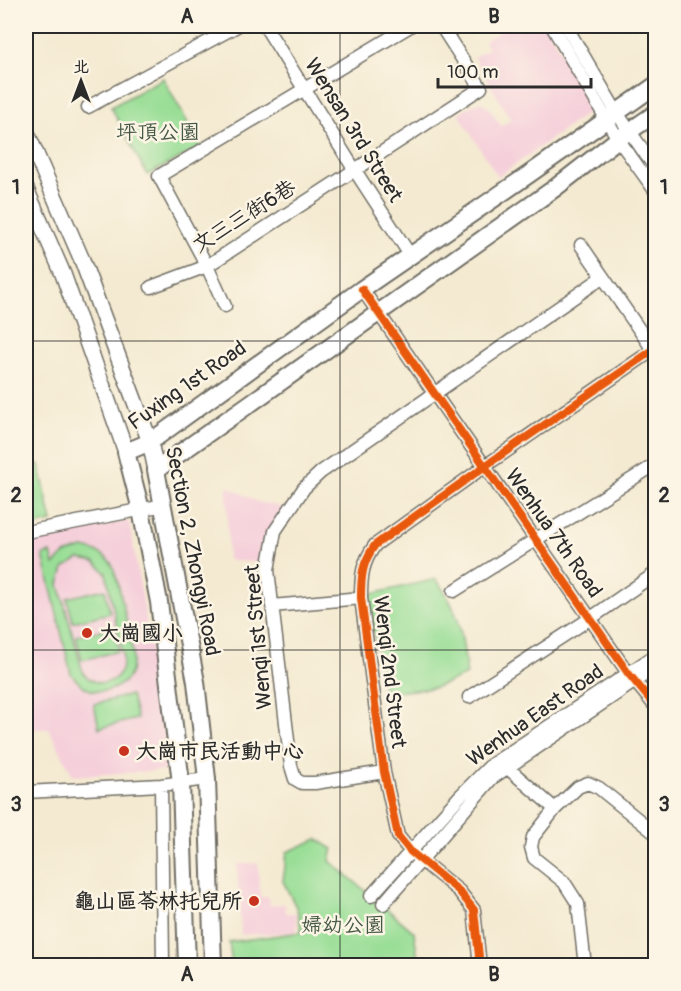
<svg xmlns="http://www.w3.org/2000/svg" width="681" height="991" font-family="Pangolin,'LXGW WenKai TC',sans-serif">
  <rect width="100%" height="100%" fill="#fcf5e5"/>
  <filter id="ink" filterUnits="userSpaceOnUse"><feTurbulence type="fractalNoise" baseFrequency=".0167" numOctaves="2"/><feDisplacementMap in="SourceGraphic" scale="12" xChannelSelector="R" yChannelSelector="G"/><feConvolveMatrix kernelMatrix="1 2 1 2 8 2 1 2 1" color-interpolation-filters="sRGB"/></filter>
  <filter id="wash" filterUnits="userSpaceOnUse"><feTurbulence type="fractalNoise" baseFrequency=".008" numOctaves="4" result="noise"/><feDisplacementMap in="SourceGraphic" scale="24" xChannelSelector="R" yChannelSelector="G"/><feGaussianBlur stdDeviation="1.35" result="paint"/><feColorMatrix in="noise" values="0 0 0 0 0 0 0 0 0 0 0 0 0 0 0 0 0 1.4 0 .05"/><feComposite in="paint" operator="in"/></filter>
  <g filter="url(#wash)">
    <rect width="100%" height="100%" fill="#f4ead1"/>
    <path fill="#f5cfda" d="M510 26H546L594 108 498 177 458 113 476 103 481 102 489 108 501 126 511 120 474 57 488 49 484 41Z
      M227 486 258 502 279 506 283 511 263 563 228 560Z
      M129 521 172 770 73 776 49 729H26V537Z
      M258 863 260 897H269L270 905 285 904 286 913H296L297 932 241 935 237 864Z"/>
    <path fill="#99de96" stroke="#628460" stroke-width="1.5" fill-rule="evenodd" d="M163 78 201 147 147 175 111 107Z
      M39 464 52 522 26 528V467Z
      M83 548C94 550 105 554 111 563 118 574 130 638 133 653 133 659 132 667 131 672 125 687 103 696 88 689 81 686 76 680 71 674L43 555 51 553 54 565 65 554ZM79 559 95 562 106 573 123 656C125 682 99 692 83 673L59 584 64 568Z
      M436 579C462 615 461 632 467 675L434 688 384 693 367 595Z
      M105 589 110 613 73 622 67 598Z
      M114 627 119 651 82 660 76 636Z
      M131 695 137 719 99 728 94 704Z
      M317 839 333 849 330 861 414 932 419 965H232L229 942 302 932 297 909 283 881 287 852Z"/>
  </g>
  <g filter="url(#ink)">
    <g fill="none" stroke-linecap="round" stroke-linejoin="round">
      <g stroke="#716e65" stroke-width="15">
        <path id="minor" d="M265 26 354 169 410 255
          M552 26 618 139 656 192
          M566 26 617 113 656 169
          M88 107 237 26
          M581 245 656 354
          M151 287 207 266 481 88 441 26
          M362 289 628 673 656 707
          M225 306 207 266 159 176 410 26
          M26 532 164 505
          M454 591 656 464
          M272 606 361 598
          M469 697 591 618 656 573
          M502 763 555 809
          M384 772 315 783H302L295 779 291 766 268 570 275 531 304 488 321 472 603 277
          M161 785 163 966
          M26 792 161 785 207 779
          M371 896 460 796 491 765 656 655
          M383 904 492 778 656 667
          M480 966 474 910 459 891 411 852 398 836 384 772 361 598C361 576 362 563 375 545L485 466 653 350
          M585 966 578 904 564 882 534 858 531 847 533 837 555 809 578 787 588 783 599 788 656 834"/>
      </g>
      <g stroke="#716e65" stroke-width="18">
        <path id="tertiary" d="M26 131 82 260 150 442 156 470
          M26 189 63 274 126 452"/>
      </g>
      <g stroke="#716e65" stroke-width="20">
        <path id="secondary" d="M126 452 150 442 362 289 528 175 656 85
          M126 452 141 510 159 602 181 783 187 966
          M156 470 555 188 618 139 656 113
          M156 470 196 682 207 779 213 966"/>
      </g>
      <use href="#minor" stroke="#fff" stroke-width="12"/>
      <use href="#tertiary" stroke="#fff" stroke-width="15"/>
      <use href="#secondary" stroke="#fff" stroke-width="16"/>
      <g stroke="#fcf5e5" stroke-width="11">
        <path id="cycleway" d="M362 289 628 673 656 707
          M480 966 474 910 459 891 411 852 398 836 384 772 361 598C361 576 362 563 375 545L485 466 653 350"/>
      </g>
      <use href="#cycleway" stroke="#e8590c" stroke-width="8"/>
    </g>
  </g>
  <path fill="none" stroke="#2b2b2b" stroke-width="1.5" stroke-opacity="0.55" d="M340 26V966M26 341H656M26 650H656"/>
  <g fill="#c8321e" stroke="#fcf5e5" stroke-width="2">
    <circle cx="87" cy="633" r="6"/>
    <circle cx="124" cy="751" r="6"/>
    <circle cx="254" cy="901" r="6"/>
  </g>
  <g text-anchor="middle" stroke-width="5" stroke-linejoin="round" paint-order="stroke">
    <g font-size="21" fill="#2b2b2b" stroke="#fcf5e5">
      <text transform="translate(354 130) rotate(58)" y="7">Wensan 3rd Street</text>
      <text transform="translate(244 216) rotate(-32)" y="7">文三三街6巷</text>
      <text transform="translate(187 385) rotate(-35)" y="7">Fuxing 1st Road</text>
      <text transform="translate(554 533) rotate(55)" y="7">Wenhua 7th Road</text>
      <text transform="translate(193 551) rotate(79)" y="7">Section 2, Zhongyi Road</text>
      <text transform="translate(258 637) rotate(-95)" y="7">Wenqi 1st Street</text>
      <text transform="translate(390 672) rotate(83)" y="7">Wenqi 2nd Street</text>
      <text transform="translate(535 715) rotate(-35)" y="7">Wenhua East Road</text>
    </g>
    <g font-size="21" fill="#465846" stroke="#fcf5e5">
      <text x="158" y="139">坪頂公園</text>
      <text x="343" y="932">婦幼公園</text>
    </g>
    <g font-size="21" font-weight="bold" fill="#2b2b2b" stroke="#fcf5e5" text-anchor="start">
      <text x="99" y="640">大崗國小</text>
      <text x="136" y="758">大崗市民活動中心</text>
      <text x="242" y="908" text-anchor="end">龜山區苓林托兒所</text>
    </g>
  </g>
  <rect width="681" height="991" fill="none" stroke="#fcf5e5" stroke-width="66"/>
  <g transform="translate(81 81)" stroke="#fcf5e5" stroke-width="4.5" paint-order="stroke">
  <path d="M0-4.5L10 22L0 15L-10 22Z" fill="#2b2b2b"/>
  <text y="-9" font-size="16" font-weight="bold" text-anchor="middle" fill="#2b2b2b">北</text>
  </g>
  <path d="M438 78v9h153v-9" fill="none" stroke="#2b2b2b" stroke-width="3"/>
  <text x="447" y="78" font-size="18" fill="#2b2b2b" stroke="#fcf5e5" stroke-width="4.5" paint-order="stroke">100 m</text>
  <rect x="33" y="33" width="615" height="925" fill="none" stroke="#2b2b2b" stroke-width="2"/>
  <g font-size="20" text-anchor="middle" font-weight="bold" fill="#2b2b2b">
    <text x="187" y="23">A</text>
    <text x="494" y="23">B</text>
    <text x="16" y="194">1</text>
    <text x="664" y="194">1</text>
    <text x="16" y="502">2</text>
    <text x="664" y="502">2</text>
    <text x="16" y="811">3</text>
    <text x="664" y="811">3</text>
    <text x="187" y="981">A</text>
    <text x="494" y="981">B</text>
  </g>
</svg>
